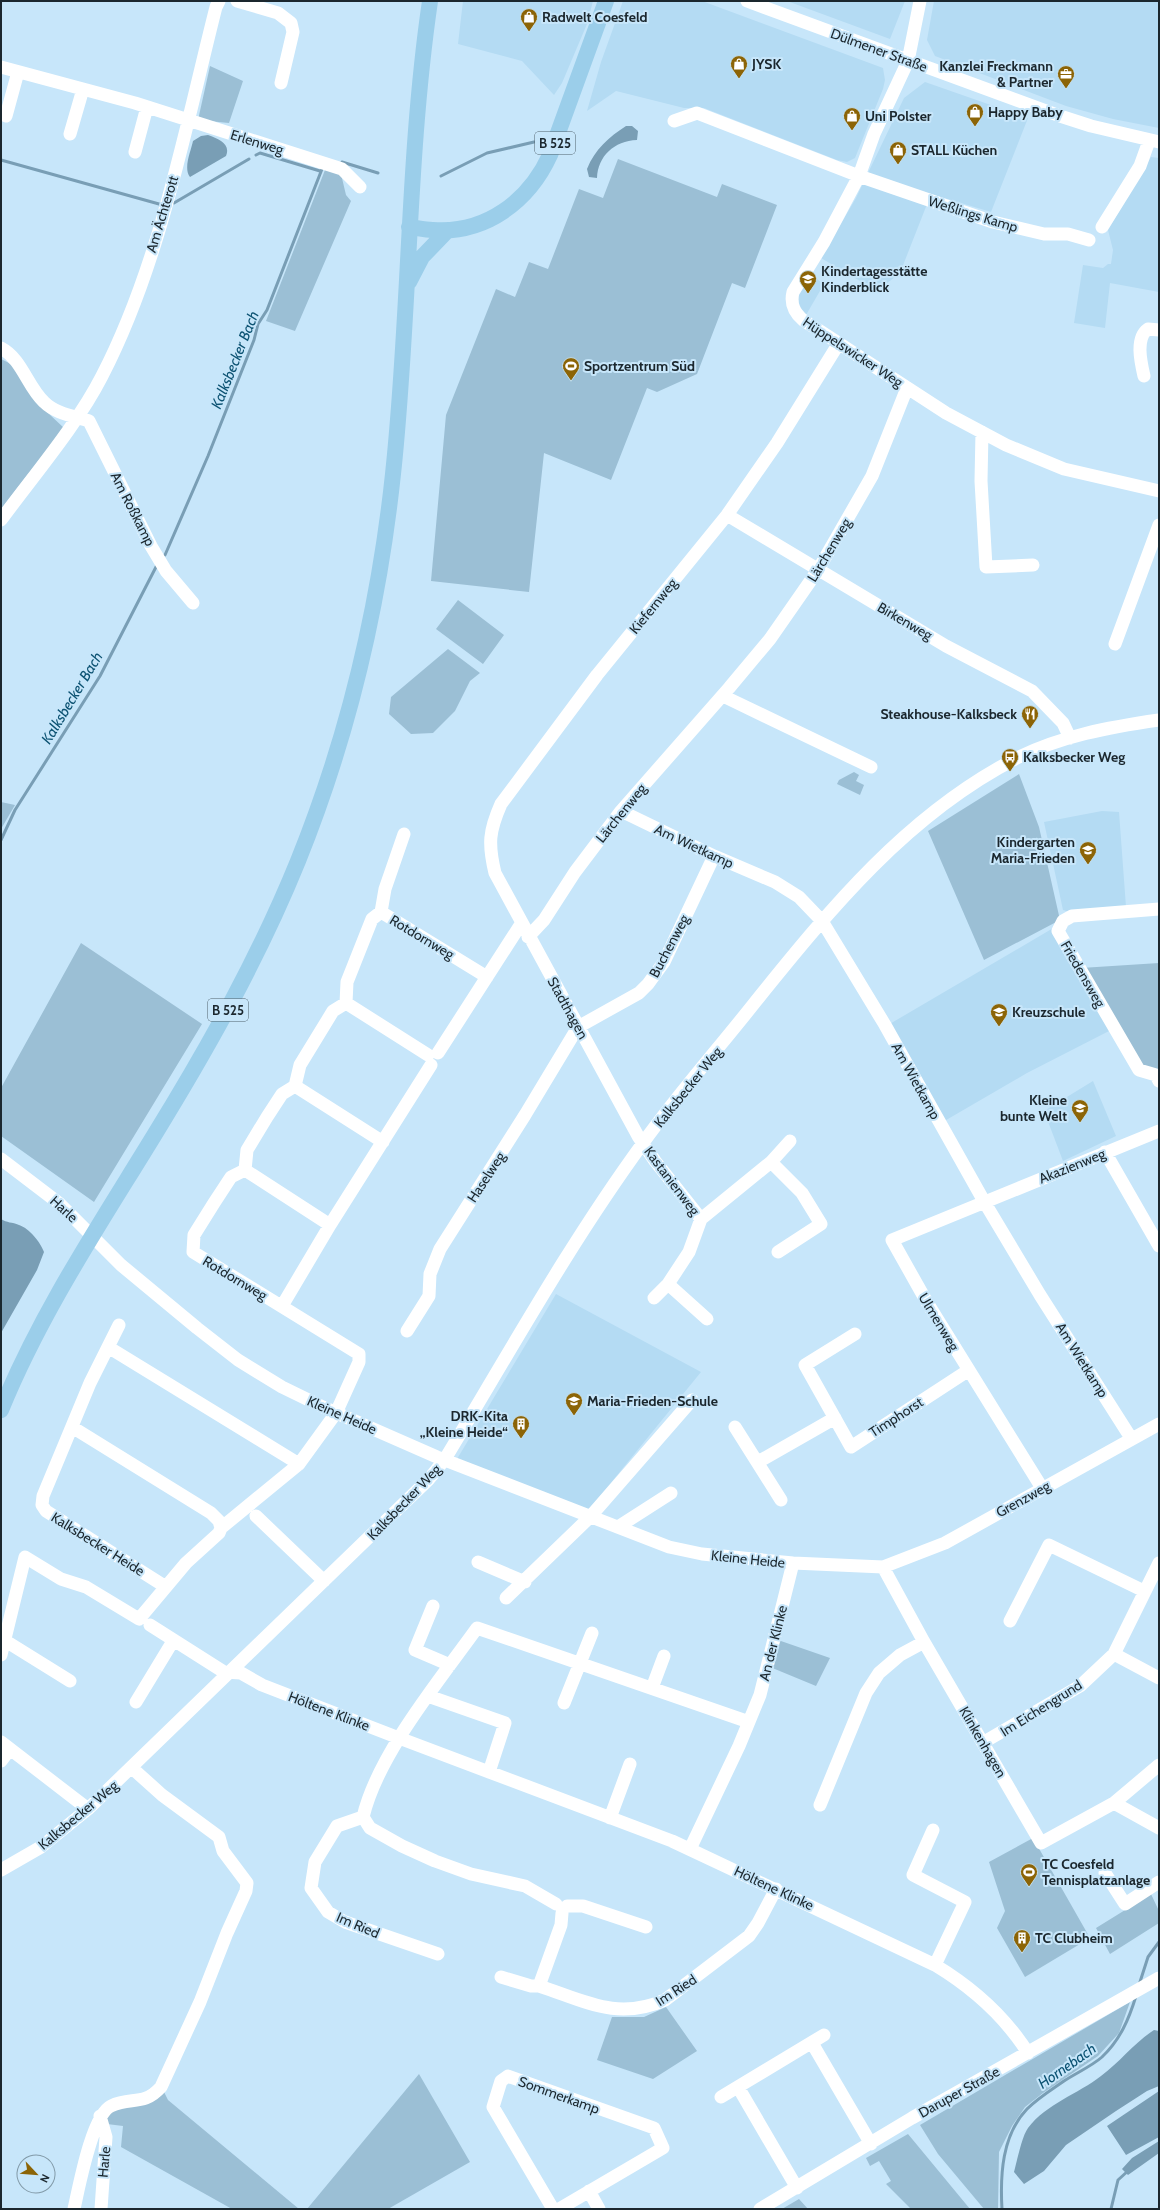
<svg xmlns="http://www.w3.org/2000/svg" width="1160" height="2210" font-family="Cabin,sans-serif">
  <rect width="100%" height="100%" fill="#c7e6fa"/>
  <path fill="#b4dbf3" d="M463 1H593L587 24 562 83 554 95 522 61 458 44Z
    M623 1H702L883 68 885 80 883 89 855 158 847 162 837 160 704 108H684L616 91 587 111 601 62Z
    M787 1H905L890 39Z
    M934 1H1159V128L1113 119 1066 106 935 56 927 40Z
    M925 82 1028 118 991 212 931 194 900 273 877 291 821 258 856 198 904 98Z
    M1151 157 1159 158V292L1110 283 1105 328 1074 323 1083 265 1103 268 1108 264H1111L1113 250 1108 230Z
    M811 275 824 284 806 315 800 308 798 297Z
    M1102 811 1119 812 1126 907 1070 912 1063 910 1044 822Z
    M1055 927 1111 1030 1027 1073 941 1123 888 1025Z
    M1093 1081 1116 1136 1063 1161 1044 1111Z
    M556 1294 701 1372 588 1511 457 1459Z"/>
  <path fill="#9bbfd5" d="M210 66 243 81 229 123 198 120Z
    M618 159 717 197 722 184 777 205 745 288 732 283 697 374 657 392 647 388 611 480 544 453 529 592 431 581 446 415 496 289 515 297 529 262 548 269 579 189 603 198Z
    M325 170 341 174 346 195 351 201 295 331 266 321Z
    M1 359 19 368 48 413 64 428 1 509Z
    M458 600 504 635 483 664 436 629Z
    M448 649 480 673 470 681 455 711 433 733 411 734 389 714 391 697Z
    M854 772 859 775 856 781 864 785 860 795 837 784 839 780Z
    M1019 774 1039 827 1060 920 984 960 928 831Z
    M1 802 15 805 1 829Z
    M81 943 202 1024 94 1202 1 1136V1088Z
    M1159 963V1073L1139 1069 1081 968Z
    M778 1640 830 1658 816 1686 770 1667Z
    M1033 1838 1090 1938 1025 1977 997 1928 1005 1911 989 1862Z
    M1151 1894 1159 1911V1923L1110 1954 1096 1928Z
    M1130 2002 1119 2033 1098 2056 1043 2093 1025 2107 1012 2126 999 2152 998 2209H984L938 2154 920 2125Z
    M666 2007 697 2051 653 2079 597 2060 612 2017H644Z
    M419 2074 470 2162 388 2209H307Z
    M164 2092 168 2100 299 2209H232L121 2147 123 2126 107 2124 104 2116 111 2109Z
    M908 2134 970 2209H911L886 2184 891 2181 879 2161 870 2166 866 2158Z
    M799 2199 808 2209H782Z"/>
  <path fill="#799eb5" d="M626 126H632L638 131 637 140C614 141 598 156 597 178L589 177 587 169C595 149 609 137 626 126Z
    M208 135C219 139 231 144 226 156L190 177C183 168 191 151 193 141L201 136Z
    M1 1219C7 1223 12 1222 19 1225 29 1228 41 1243 44 1252L37 1270 1 1333Z
    M1154 2030 1159 2031V2086L1147 2091 1116 2111 1066 2145 1044 2171 1024 2184 1014 2172C1017 2161 1022 2136 1028 2128 1046 2104 1078 2094 1101 2076 1120 2062 1134 2043 1154 2030Z
    M1159 2091V2137L1126 2155 1107 2126Z
    M1159 2141V2153L1128 2175 1122 2169 1132 2158Z"/>
  <g fill="none" stroke-linecap="round" stroke-linejoin="round">
    <path stroke="#799eb5" stroke-width="3" d="M256 155 260 153 320 171
      M1 160 159 204
      M342 162 378 173
      M441 176 487 153 534 142
      M174 203 249 159
      M165 555 208 456 254 340 258 324 267 310 322 169
      M1 840 15 810 100 676 157 565
      M1139 1985 1148 1957 1159 1942
      M1002 2209C1000 2175 1002 2135 1027 2109 1038 2098 1051 2090 1064 2081 1076 2073 1092 2066 1102 2057 1120 2040 1129 2019 1136 1996
      M1111 2209 1118 2180 1129 2170"/>
    <path stroke="#fff" stroke-width="13" d="M237 1 278 13 291 23 293 32 281 83
      M747 1 1060 116 1091 126 1159 142
      M920 1 908 61 874 134 859 176 824 242 793 292C790 304 794 312 803 320L946 413 1006 445 1064 469 1159 491
      M1 67 135 103 342 169 360 187
      M6 116 18 72
      M674 121 697 113 859 176 993 222 1044 234H1068L1089 240
      M70 134 83 89
      M135 152 147 107
      M1102 227 1140 166 1149 141
      M1 348C22 359 27 386 44 402 56 414 74 416 89 421L151 546 166 571 193 603
      M1144 376C1141 363 1135 338 1148 329L1159 330
      M982 432 981 481 986 567 1033 565
      M727 515 946 646 1032 691 1063 723 1070 738
      M1 520C34 475 77 425 102 376 160 264 185 129 216 7L219 1
      M1115 644 1159 525
      M723 696 871 767
      M621 811 714 856 775 882 799 897 822 921 885 1025 985 1203 1040 1295 1131 1438
      M1159 909 1072 916 1063 921 1058 931 1139 1070 1156 1075 1159 1081
      M381 912 385 889 404 834
      M528 937 544 920 575 872 621 811 729 688 770 639 818 570 872 476 907 388
      M346 1003 347 982 372 919 381 912 487 977
      M438 1053 521 924
      M295 1086 300 1065 333 1011 346 1003 428 1055
      M1105 1152 1159 1246
      M1 1159 60 1204 121 1265 197 1328 238 1360 282 1387 323 1407 437 1457 669 1547 702 1554 793 1563 883 1567 945 1543 1159 1424
      M771 1162 802 1193 821 1224 778 1252
      M245 1170 330 1225
      M701 1219 655 1161 638 1136 495 873C488 844 489 831 501 804L597 675 727 515 777 443 839 343
      M668 1284 707 1319
      M654 1298 668 1284 689 1252 701 1219 771 1162 790 1141
      M282 1306 330 1225 431 1065
      M119 1325 90 1383 43 1496 42 1505 46 1511 166 1587
      M407 1331 429 1296 430 1274 440 1249 525 1115 578 1027 639 993 648 984 664 962 714 856
      M855 1334 805 1365 851 1447 969 1370
      M108 1347 299 1464
      M72 1427 211 1513 219 1521 221 1528
      M735 1427 781 1500
      M758 1462 835 1418
      M1042 1488 928 1304 892 1240 1159 1131
      M256 1516 324 1581
      M618 1527 671 1493
      M478 1562 525 1582
      M883 1567 924 1642 1041 1843 1114 1803 1159 1765
      M506 1598 590 1517 692 1400
      M433 1606 415 1650 450 1665
      M1010 1621 1049 1545 1144 1591
      M150 1625 224 1672 241 1673 262 1685 399 1738 672 1841 935 1965C973 1988 1004 2015 1028 2053
      M4 1640 70 1681
      M1114 1654 1159 1678
      M1 1655 25 1557 61 1579 86 1587 139 1619 186 1563 219 1533 221 1528 299 1464 336 1413 359 1362V1354L193 1252 194 1235 214 1203 231 1177 245 1170 247 1150 267 1117 282 1094 295 1086 383 1142
      M652 1688 664 1656
      M428 1696 505 1723 489 1772
      M136 1702 173 1641
      M564 1703 592 1633
      M1 1742 88 1809
      M984 1742 1080 1686 1114 1654 1159 1563
      M1 1761 10 1749
      M1114 1803 1159 1828
      M820 1805 866 1693 879 1673 900 1655 924 1642
      M363 1817 370 1828 402 1846 435 1861 471 1874 525 1886 556 1904
      M610 1818 630 1764
      M933 1830 913 1875 965 1902 935 1965
      M690 1849 739 1746 760 1695 793 1563
      M1 1870 41 1847 88 1809 429 1479 445 1459C509 1353 570 1243 643 1143 678 1094 719 1048 756 1001 831 908 907 815 1015 759 1060 736 1110 727 1159 720
      M1105 1873 1125 1904 1159 1882
      M567 1906H583L646 1927
      M438 1954 345 1922 328 1912 311 1888 315 1862 337 1826 363 1817C378 1754 439 1681 477 1628L749 1722
      M501 1977 531 1986H539C585 2001 617 2021 665 2000L749 1936 758 1923 776 1889
      M539 1986 561 1925 562 1913
      M812 2043 871 2144
      M738 2087 797 2188
      M721 2097 824 2035
      M100 2116 106 2137 101 2209
      M589 2191 599 2209
      M74 2209C79 2187 92 2115 111 2106 131 2096 143 2107 161 2087L200 2002 227 1933 246 1891 247 1883 223 1851 219 1837 162 1795 132 1768
      M553 2209 493 2107 501 2081 508 2076 654 2128 663 2148 559 2209
      M760 2209 912 2118 1159 1978"/>
    <path stroke="#9bceea" stroke-width="16" d="M409 227C417 228 425 230 433 230 486 234 529 201 550 155L606 1
      M409 282 422 257 448 230
      M1 1410C41 1312 100 1224 155 1134 209 1046 259 957 298 861 348 737 379 606 393 474 410 317 407 158 430 1"/>
  </g>
  <defs>
    <g id="shop-pin" transform="scale(0.9)"><path d="M0 17L-7.5 6A9.5 9.5 0 1 1 7.5 6Z" fill="#8c6406" stroke="#c7e6fa"/><path d="M-5-2.5h2.3a2.7 3.5 0 0 1 5.4 0H5L5.5 6h-11ZM-1.5-2.5h3a1.5 2.3 0 0 0-3 0Z" fill="#fff"/></g>
    <g id="office-pin" transform="scale(0.9)"><path d="M0 17L-7.5 6A9.5 9.5 0 1 1 7.5 6Z" fill="#8c6406" stroke="#c7e6fa"/><path d="M-6-3h4V-5.5h4V-3h4V5H-6ZM-1-4.5V-3h2v-1.5ZM-6 0V1H6V0Z" fill="#fff"/></g>
    <g id="school-pin" transform="scale(0.9)"><path d="M0 17L-7.5 6A9.5 9.5 0 1 1 7.5 6Z" fill="#8c6406" stroke="#c7e6fa"/><path d="M0-5L7-2L0 1L-7-2ZM-4 1L0 2.5L4 1V4Q0 6-4 4Z" fill="#fff"/></g>
    <g id="stadium-pin" transform="scale(0.9)"><path d="M0 17L-7.5 6A9.5 9.5 0 1 1 7.5 6Z" fill="#8c6406" stroke="#c7e6fa"/><path d="M0-5a6.5 5 0 1 0 0 10a6.5 5 0 1 0 0-10ZM-3.5-1.8h7v3.6h-7Z" fill="#fff"/></g>
    <g id="restaurant-pin" transform="scale(0.9)"><path d="M0 17L-7.5 6A9.5 9.5 0 1 1 7.5 6Z" fill="#8c6406" stroke="#c7e6fa"/><path d="M-5-6h1v4h1v-4h1v4h1v-4h1v5L-1.5 .5V6h-2V.5L-5-1ZM5-6V6H3V1.5H1.5Q1.5-4 5-6Z" fill="#fff"/></g>
    <g id="bus-pin" transform="scale(0.9)"><path d="M0 17L-7.5 6A9.5 9.5 0 1 1 7.5 6Z" fill="#8c6406" stroke="#c7e6fa"/><path d="M-5-6H5V4H4V6H2V4H-2V6H-4V4H-5ZM-3.5-4V0h7V-4ZM-3.5 1.2v1.5H-2V1.2ZM2 1.2v1.5H3.5V1.2Z" fill="#fff"/></g>
    <g id="building-pin" transform="scale(0.9)"><path d="M0 17L-7.5 6A9.5 9.5 0 1 1 7.5 6Z" fill="#8c6406" stroke="#c7e6fa"/><path d="M-4-6H4V6H1V3H-1V6H-4ZM-2.5-4.3h1.7v1.8h-1.7ZM.8-4.3h1.7v1.8H.8ZM-2.5-1h1.7V.8h-1.7ZM.8-1h1.7V.8H.8Z" fill="#fff"/></g>
  </defs>
  <g fill-rule="evenodd">
    <use href="#shop-pin" x="529" y="17"/>
    <use href="#shop-pin" x="739" y="64"/>
    <use href="#office-pin" x="1066" y="74"/>
    <use href="#shop-pin" x="975" y="112"/>
    <use href="#shop-pin" x="852" y="116"/>
    <use href="#shop-pin" x="898" y="150"/>
    <use href="#school-pin" x="808" y="279"/>
    <use href="#stadium-pin" x="571" y="366"/>
    <use href="#restaurant-pin" x="1030" y="714"/>
    <use href="#bus-pin" x="1010" y="757"/>
    <use href="#school-pin" x="1088" y="850"/>
    <use href="#school-pin" x="999" y="1012"/>
    <use href="#school-pin" x="1080" y="1108"/>
    <use href="#school-pin" x="574" y="1401"/>
    <use href="#building-pin" x="521" y="1424"/>
    <use href="#stadium-pin" x="1029" y="1872"/>
    <use href="#building-pin" x="1022" y="1938"/>
  </g>
  <g text-anchor="middle" stroke-width="4" stroke-linejoin="round" paint-order="stroke">
    <g fill="#c7e6fa" stroke="#4f606b" stroke-width="1">
      <rect x="535" y="132" width="40" height="22" rx="3"/>
      <rect x="208" y="999" width="40" height="22" rx="3"/>
    </g>
    <g font-size="13" font-weight="bold" fill="#1b272e">
      <text x="555" y="148">B 525</text>
      <text x="228" y="1015">B 525</text>
    </g>
    <g font-size="14" font-weight="bold" fill="#1b272e" stroke="#c7e6fa" text-anchor="start">
      <text x="542" y="22">Radwelt Coesfeld</text>
      <text x="752" y="69">JYSK</text>
      <text x="1053" y="71" text-anchor="end">Kanzlei Freckmann<tspan x="1053" dy="16">&amp; Partner</tspan></text>
      <text x="988" y="117">Happy Baby</text>
      <text x="865" y="121">Uni Polster</text>
      <text x="911" y="155">STALL Küchen</text>
      <text x="821" y="276">Kindertagesstätte<tspan x="821" dy="16">Kinderblick</tspan></text>
      <text x="584" y="371">Sportzentrum Süd</text>
      <text x="1017" y="719" text-anchor="end">Steakhouse-Kalksbeck</text>
      <text x="1023" y="762">Kalksbecker Weg</text>
      <text x="1075" y="847" text-anchor="end">Kindergarten<tspan x="1075" dy="16">Maria-Frieden</tspan></text>
      <text x="1012" y="1017">Kreuzschule</text>
      <text x="1067" y="1105" text-anchor="end">Kleine<tspan x="1067" dy="16">bunte Welt</tspan></text>
      <text x="587" y="1406">Maria-Frieden-Schule</text>
      <text x="508" y="1421" text-anchor="end">DRK-Kita<tspan x="508" dy="16">„Kleine Heide“</tspan></text>
      <text x="1042" y="1869">TC Coesfeld<tspan x="1042" dy="16">Tennisplatzanlage</tspan></text>
      <text x="1035" y="1943">TC Clubheim</text>
    </g>
    <g font-size="14" fill="#1b272e" stroke="#c7e6fa">
      <text transform="translate(879 50) rotate(20)" y="5">Dülmener Straße</text>
      <text transform="translate(257 142) rotate(17)" y="5">Erlenweg</text>
      <text transform="translate(162 214) rotate(-73)" y="5">Am Ächterott</text>
      <text transform="translate(973 214) rotate(17)" y="5">Weßlings Kamp</text>
      <text transform="translate(853 352) rotate(33)" y="5">Hüppelswicker Weg</text>
      <text transform="translate(133 509) rotate(63)" y="5">Am Roßkamp</text>
      <text transform="translate(829 550) rotate(-59)" y="5">Lärchenweg</text>
      <text transform="translate(653 606) rotate(-51)" y="5">Kiefernweg</text>
      <text transform="translate(905 621) rotate(30)" y="5">Birkenweg</text>
      <text transform="translate(621 813) rotate(-51)" y="5">Lärchenweg</text>
      <text transform="translate(694 846) rotate(25)" y="5">Am Wietkamp</text>
      <text transform="translate(422 937) rotate(31)" y="5">Rotdornweg</text>
      <text transform="translate(669 946) rotate(-62)" y="5">Buchenweg</text>
      <text transform="translate(1083 974) rotate(60)" y="5">Friedensweg</text>
      <text transform="translate(568 1008) rotate(61)" y="5">Stadthagen</text>
      <text transform="translate(916 1081) rotate(61)" y="5">Am Wietkamp</text>
      <text transform="translate(688 1087) rotate(-51)" y="5">Kalksbecker Weg</text>
      <text transform="translate(1072 1166) rotate(-22)" y="5">Akazienweg</text>
      <text transform="translate(486 1177) rotate(-57)" y="5">Haselweg</text>
      <text transform="translate(672 1181) rotate(53)" y="5">Kastanienweg</text>
      <text transform="translate(64 1209) rotate(42)" y="5">Harle</text>
      <text transform="translate(235 1278) rotate(31)" y="5">Rotdornweg</text>
      <text transform="translate(939 1322) rotate(59)" y="5">Ulmenweg</text>
      <text transform="translate(1082 1360) rotate(58)" y="5">Am Wietkamp</text>
      <text transform="translate(342 1415) rotate(24)" y="5">Kleine Heide</text>
      <text transform="translate(896 1417) rotate(-33)" y="5">Timphorst</text>
      <text transform="translate(1023 1499) rotate(-29)" y="5">Grenzweg</text>
      <text transform="translate(404 1502) rotate(-46)" y="5">Kalksbecker Weg</text>
      <text transform="translate(98 1544) rotate(32)" y="5">Kalksbecker Heide</text>
      <text transform="translate(748 1559) rotate(6)" y="5">Kleine Heide</text>
      <text transform="translate(773 1643) rotate(-76)" y="5">An der Klinke</text>
      <text transform="translate(1041 1708) rotate(-32)" y="5">Im Eichengrund</text>
      <text transform="translate(329 1711) rotate(21)" y="5">Höltene Klinke</text>
      <text transform="translate(983 1742) rotate(60)" y="5">Klinkenhagen</text>
      <text transform="translate(78 1815) rotate(-40)" y="5">Kalksbecker Weg</text>
      <text transform="translate(774 1888) rotate(25)" y="5">Höltene Klinke</text>
      <text transform="translate(358 1925) rotate(23)" y="5">Im Ried</text>
      <text transform="translate(676 1990) rotate(-33)" y="5">Im Ried</text>
      <text transform="translate(959 2092) rotate(-29)" y="5">Daruper Straße</text>
      <text transform="translate(559 2095) rotate(20)" y="5">Sommerkamp</text>
      <text transform="translate(104 2162) rotate(-85)" y="5">Harle</text>
    </g>
    <g font-size="15" font-style="italic" fill="#0d5373" stroke="#c7e6fa">
      <text transform="translate(235 360) rotate(-68)" y="5">Kalksbecker Bach</text>
      <text transform="translate(72 698) rotate(-59)" y="5">Kalksbecker Bach</text>
      <text transform="translate(1067 2066) rotate(-35)" y="5">Hornebach</text>
    </g>
  </g>
  <rect width="1160" height="2210" fill="none" stroke="#1b272e" stroke-width="4"/>
  <g transform="translate(36 2174) rotate(116)"><circle r="19" fill="#c7e6fa" stroke="#829aa8"/>
  <path d="M0-3L7 15L0 10L-7 15Z" fill="#8c6406"/>
  <text y="-6" font-size="11" font-weight="bold" text-anchor="middle" fill="#1b272e">N</text>
  </g>
</svg>
